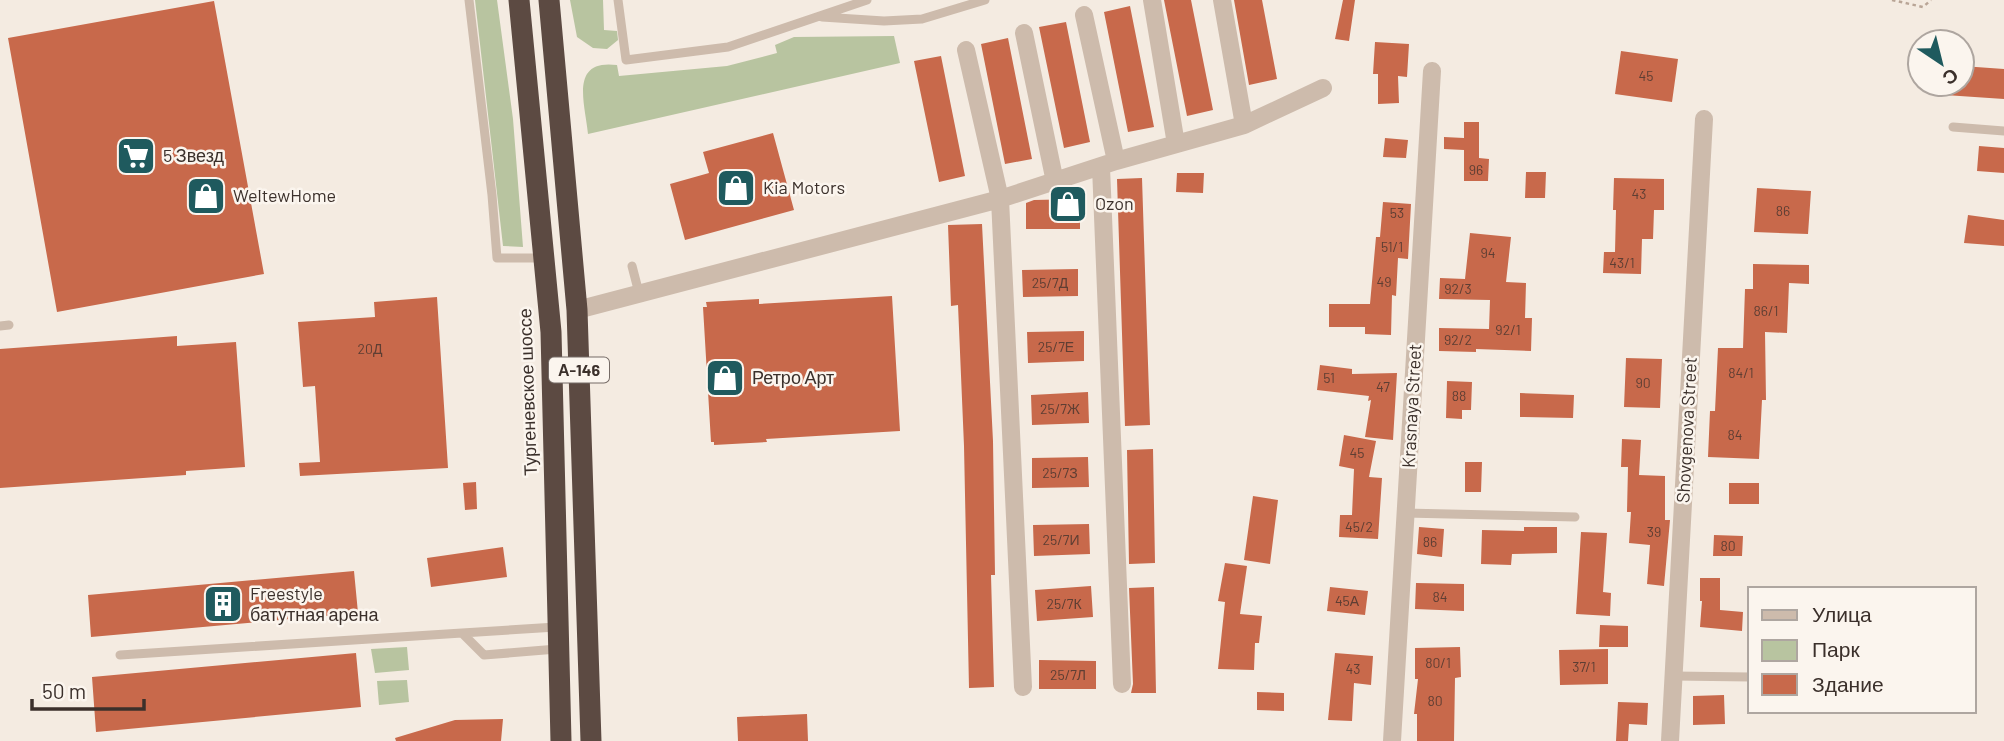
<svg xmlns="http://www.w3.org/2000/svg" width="2004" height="741" font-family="Barlow,sans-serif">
  <rect width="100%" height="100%" fill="#f4ebe1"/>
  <path fill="#b8c4a0" d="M475 0H497L513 119 523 247 503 246Z
    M570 0H603L604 30 617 31 618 40 607 49 593 48 577 37Z
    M894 36 900 63 588 134C585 103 569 59 617 65L619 76 727 66 777 53 775 45 794 37Z
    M407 647 409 670 375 673 371 649Z
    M407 680 409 702 379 705 377 681Z"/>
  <path fill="#c8694b" d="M1164 0H1191L1213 110 1187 116Z
    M1234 0H1262L1277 79 1249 85Z
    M1343 0H1355L1349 41 1335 39Z
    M214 1 264 274 57 312 8 38Z
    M1130 6 1154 127 1128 132 1104 12Z
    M1066 22 1090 142 1064 148 1039 27Z
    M1008 38 1032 159 1005 164 981 44Z
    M1375 42 1409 44 1407 77 1398 76 1399 103 1378 104V74H1373Z
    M1621 51 1678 59 1672 102 1615 94Z
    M941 56 965 176 939 182 914 61Z
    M1962 66 2004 69V99L1945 95 1946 84H1962Z
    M1464 122H1479V158L1489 159 1488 181H1464V150L1444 149V137L1464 138Z
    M773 133 794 210 685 240 670 184 709 173 703 152Z
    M1385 138 1408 140 1406 158 1383 157Z
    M1979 146 2004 148V173L1977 171Z
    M1526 172H1546L1545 198H1525Z
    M1177 173H1204L1203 193 1176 192Z
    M1142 178 1150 425 1125 426 1117 179Z
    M1614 178 1664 179V210H1654L1653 239H1642L1641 274 1603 273 1604 252H1615L1616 210H1613Z
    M1757 188 1811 191 1808 234 1754 232Z
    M1080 199V229H1026V203L1034 200Z
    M1383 202 1411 204 1408 259 1398 258 1396 296 1392 295 1391 335 1365 334V327H1329V304H1370L1376 237H1380Z
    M1968 215 2004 220V246L1964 243Z
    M982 224 993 441 995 575H991L994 687 969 688 964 446 958 305 951 306 948 225Z
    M1470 233 1511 237 1506 282 1526 283 1525 318H1532L1531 351 1476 349V352L1439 351V328L1489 329 1490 300 1439 299 1440 278 1465 279Z
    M1753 264 1809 265V284L1789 283 1787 333 1765 332 1766 400H1762L1759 459 1708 457 1710 411H1715L1718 348H1743L1745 289H1753Z
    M1078 269V296L1023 297 1022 270Z
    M892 296 900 431 766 439 767 442 714 445V442H711L703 307H707L706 302 759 299V304Z
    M437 297 448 468 300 476 299 463 320 462 315 386 303 387 298 322 375 317 374 302Z
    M1084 331V361L1028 363 1027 332Z
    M177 336V346L236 342 245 467 186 471V475L0 488V349Z
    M1626 358 1662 359 1660 408 1624 407Z
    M1320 365 1352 369V374L1397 373 1393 440 1365 437 1371 400 1368 401 1369 396 1317 390Z
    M1447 381 1472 382 1471 410H1462V419L1446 418Z
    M1088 392 1089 423 1032 425 1031 395Z
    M1520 393 1574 395 1573 418 1520 417Z
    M1344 435 1376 441 1369 477 1382 478 1378 539 1339 537 1340 515H1352L1354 469 1339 466Z
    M1622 439 1641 440 1639 475 1665 476V520H1670L1664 586 1647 584 1650 545 1629 543 1631 512H1627L1628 467H1621Z
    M1153 449 1155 563 1129 564 1127 450Z
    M1088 457 1089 487 1032 488V458Z
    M1465 462H1482L1481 492H1465Z
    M476 482 477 509 465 510 463 483Z
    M1729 483H1759V504H1729Z
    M1253 496 1278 500 1270 564 1244 560Z
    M1089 524 1090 554 1034 556 1033 525Z
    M1419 527 1444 529 1442 557 1417 554Z
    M1524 527H1557V553L1512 554 1511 565 1481 564 1482 530 1524 531Z
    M1581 532 1607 533 1603 592 1611 593 1610 616 1576 614Z
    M1714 535 1743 536 1742 556H1713Z
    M503 547 507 577 431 587 427 558Z
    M1225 563 1247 566 1240 614 1262 616 1259 643H1255L1254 670 1218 669 1225 602 1218 601Z
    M354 571 358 613 91 637 88 595Z
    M1700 578H1720V610L1743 612 1742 631 1700 627 1702 601H1700Z
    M1416 583 1464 584V611L1415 609Z
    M1091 586 1093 617 1037 621 1035 590Z
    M1154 587 1156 693H1131L1133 684 1129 588Z
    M1330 587 1368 591 1365 615 1327 611Z
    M1600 625 1628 626V647H1599Z
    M1460 647 1461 677 1455 678 1454 741H1417V714H1414L1418 679H1415V648Z
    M1608 649V684L1560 685 1559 650Z
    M356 653 361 707 96 732 92 677Z
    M1335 653 1373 656 1371 685 1354 683 1352 721 1328 720Z
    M1039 660 1096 661V689H1039Z
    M1257 692 1284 693V711L1257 710Z
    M1724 695 1725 724 1693 725V696Z
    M1618 702 1648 703 1647 725 1629 724 1628 741H1616Z
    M807 714 808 741H738L737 717Z
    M503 719 501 741H396L395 738 455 720Z"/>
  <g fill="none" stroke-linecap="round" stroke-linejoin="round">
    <path stroke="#b9a596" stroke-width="2.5" stroke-dasharray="3.5 3.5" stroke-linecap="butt" d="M1892 0 1923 7 1931 0"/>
    <path stroke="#cdbbac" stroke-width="9" d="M469 0 492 195 497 258H542
      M618 0 626 60 728 47 867 0
      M822 17 884 21 922 19 985 0
      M1953 127 2004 131
      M632 266 639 293
      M0 326 9 325
      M1405 513 1575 517
      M462 633 556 627
      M120 655 462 633 484 655 557 649
      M1674 676 1750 677"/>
    <path stroke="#cdbbac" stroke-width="18" d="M1152 0 1176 144
      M1222 0 1244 125
      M1084 15 1116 161
      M1024 33 1055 182
      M966 50 1000 199 1023 687
      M1101 167 1122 684
      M577 310 1000 199 1116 161 1244 125 1323 88
      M1392 741 1432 71
      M1670 741 1704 119"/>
    <path stroke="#5c4a42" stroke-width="21" d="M519 0 551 332 561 741
      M549 0 577 310 591 741"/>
  </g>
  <defs>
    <g id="supermarket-square" transform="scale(2.0125)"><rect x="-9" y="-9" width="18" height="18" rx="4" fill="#1f5a5e" stroke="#fbf5ee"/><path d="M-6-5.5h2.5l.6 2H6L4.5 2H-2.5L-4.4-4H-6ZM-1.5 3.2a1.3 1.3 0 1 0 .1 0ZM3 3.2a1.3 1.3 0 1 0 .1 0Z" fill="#fff"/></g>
    <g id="shop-square" transform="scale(2.0125)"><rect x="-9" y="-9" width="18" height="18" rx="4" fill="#1f5a5e" stroke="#fbf5ee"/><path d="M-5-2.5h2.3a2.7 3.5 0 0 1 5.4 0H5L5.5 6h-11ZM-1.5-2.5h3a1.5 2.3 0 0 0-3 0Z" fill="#fff"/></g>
    <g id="building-square" transform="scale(2.0125)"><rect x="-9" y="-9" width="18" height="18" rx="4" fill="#1f5a5e" stroke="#fbf5ee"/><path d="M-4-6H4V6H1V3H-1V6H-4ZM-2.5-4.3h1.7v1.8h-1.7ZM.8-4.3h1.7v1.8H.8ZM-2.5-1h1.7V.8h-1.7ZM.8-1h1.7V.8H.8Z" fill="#fff"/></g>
  </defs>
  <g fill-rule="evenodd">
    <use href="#supermarket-square" x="136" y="156"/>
    <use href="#shop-square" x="736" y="188"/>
    <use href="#shop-square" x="206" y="196"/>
    <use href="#shop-square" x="1068" y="204"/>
    <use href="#shop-square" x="725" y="378"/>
    <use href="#building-square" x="223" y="604"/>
  </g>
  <g text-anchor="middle" stroke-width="5" stroke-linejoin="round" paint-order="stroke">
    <g font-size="14" fill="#5e3e33">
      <text x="1646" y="81">45</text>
      <text x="1476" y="175">96</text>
      <text x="1639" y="199">43</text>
      <text x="1783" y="216">86</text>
      <text x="1397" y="218">53</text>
      <text x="1392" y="252">51/1</text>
      <text x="1488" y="258">94</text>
      <text x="1622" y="268">43/1</text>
      <text x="1384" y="287">49</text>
      <text x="1050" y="288">25/7Д</text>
      <text x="1458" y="294">92/3</text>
      <text x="1766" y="316">86/1</text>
      <text x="1508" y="335">92/1</text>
      <text x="1458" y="345">92/2</text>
      <text x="1056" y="352">25/7Е</text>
      <text x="370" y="354">20Д</text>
      <text x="1741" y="378">84/1</text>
      <text x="1329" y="383">51</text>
      <text x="1643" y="388">90</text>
      <text x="1383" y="392">47</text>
      <text x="1459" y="401">88</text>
      <text x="1060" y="414">25/7Ж</text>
      <text x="1735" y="440">84</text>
      <text x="1357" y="458">45</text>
      <text x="1060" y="478">25/7З</text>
      <text x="1359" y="532">45/2</text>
      <text x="1654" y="537">39</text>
      <text x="1061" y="545">25/7И</text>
      <text x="1430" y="547">86</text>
      <text x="1728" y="551">80</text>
      <text x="1440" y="602">84</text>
      <text x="1347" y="606">45А</text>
      <text x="1064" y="609">25/7К</text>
      <text x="1438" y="668">80/1</text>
      <text x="1584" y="672">37/1</text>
      <text x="1353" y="674">43</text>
      <text x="1068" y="680">25/7Л</text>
      <text x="1435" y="706">80</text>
    </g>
    <rect fill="#fbf5ee" stroke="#756b66" stroke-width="2" x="549" y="357.5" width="60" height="25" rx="5"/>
    <g font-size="16" font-weight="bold" fill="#3b302b">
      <text x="579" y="376">А-146</text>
    </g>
    <g font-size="18" fill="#3b302b" stroke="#fbf5ee" text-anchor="start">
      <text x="163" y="162">5 Звезд</text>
      <text x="763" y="194">Kia Motors</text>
      <text x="233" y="202">WeltewHome</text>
      <text x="1095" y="210">Ozon</text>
      <text x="752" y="384">Ретро Арт</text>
      <text x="250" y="600">Freestyle<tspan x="250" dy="21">батутная арена</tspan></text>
    </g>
    <g font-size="18" fill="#3b302b" stroke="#fbf5ee">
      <text transform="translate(528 392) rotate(-92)" y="6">Тургеневское шоссе</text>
      <text transform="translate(1412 406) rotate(-87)" y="6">Krasnaya Street</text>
      <text transform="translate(1687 430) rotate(-87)" y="6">Shovgenova Street</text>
    </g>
  </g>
  <rect x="1748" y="587" width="228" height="126" fill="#fbf5ee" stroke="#aea6a0" stroke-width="2"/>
  <rect x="1762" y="610" width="35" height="10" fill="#cdbbac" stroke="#aea6a0" stroke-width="2"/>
  <text x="1812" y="622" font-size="21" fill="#3b302b">Улица</text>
  <rect x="1762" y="640" width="35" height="21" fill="#b8c4a0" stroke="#aea6a0" stroke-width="2"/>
  <text x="1812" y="657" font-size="21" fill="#3b302b">Парк</text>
  <rect x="1762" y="674" width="35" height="21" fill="#c8694b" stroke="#aea6a0" stroke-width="2"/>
  <text x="1812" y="692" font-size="21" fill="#3b302b">Здание</text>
  <g transform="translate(1941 63) rotate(145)"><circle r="33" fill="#fbf5ee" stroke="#aea6a0" stroke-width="2"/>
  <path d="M0-5L12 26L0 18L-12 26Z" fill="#1f5a5e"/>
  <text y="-10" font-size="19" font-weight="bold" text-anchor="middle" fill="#3b302b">С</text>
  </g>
  <path d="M32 699v10h112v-10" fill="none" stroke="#3b302b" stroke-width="3.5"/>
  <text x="42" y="699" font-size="21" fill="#3b302b" stroke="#fbf5ee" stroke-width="5" paint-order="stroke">50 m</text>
</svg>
